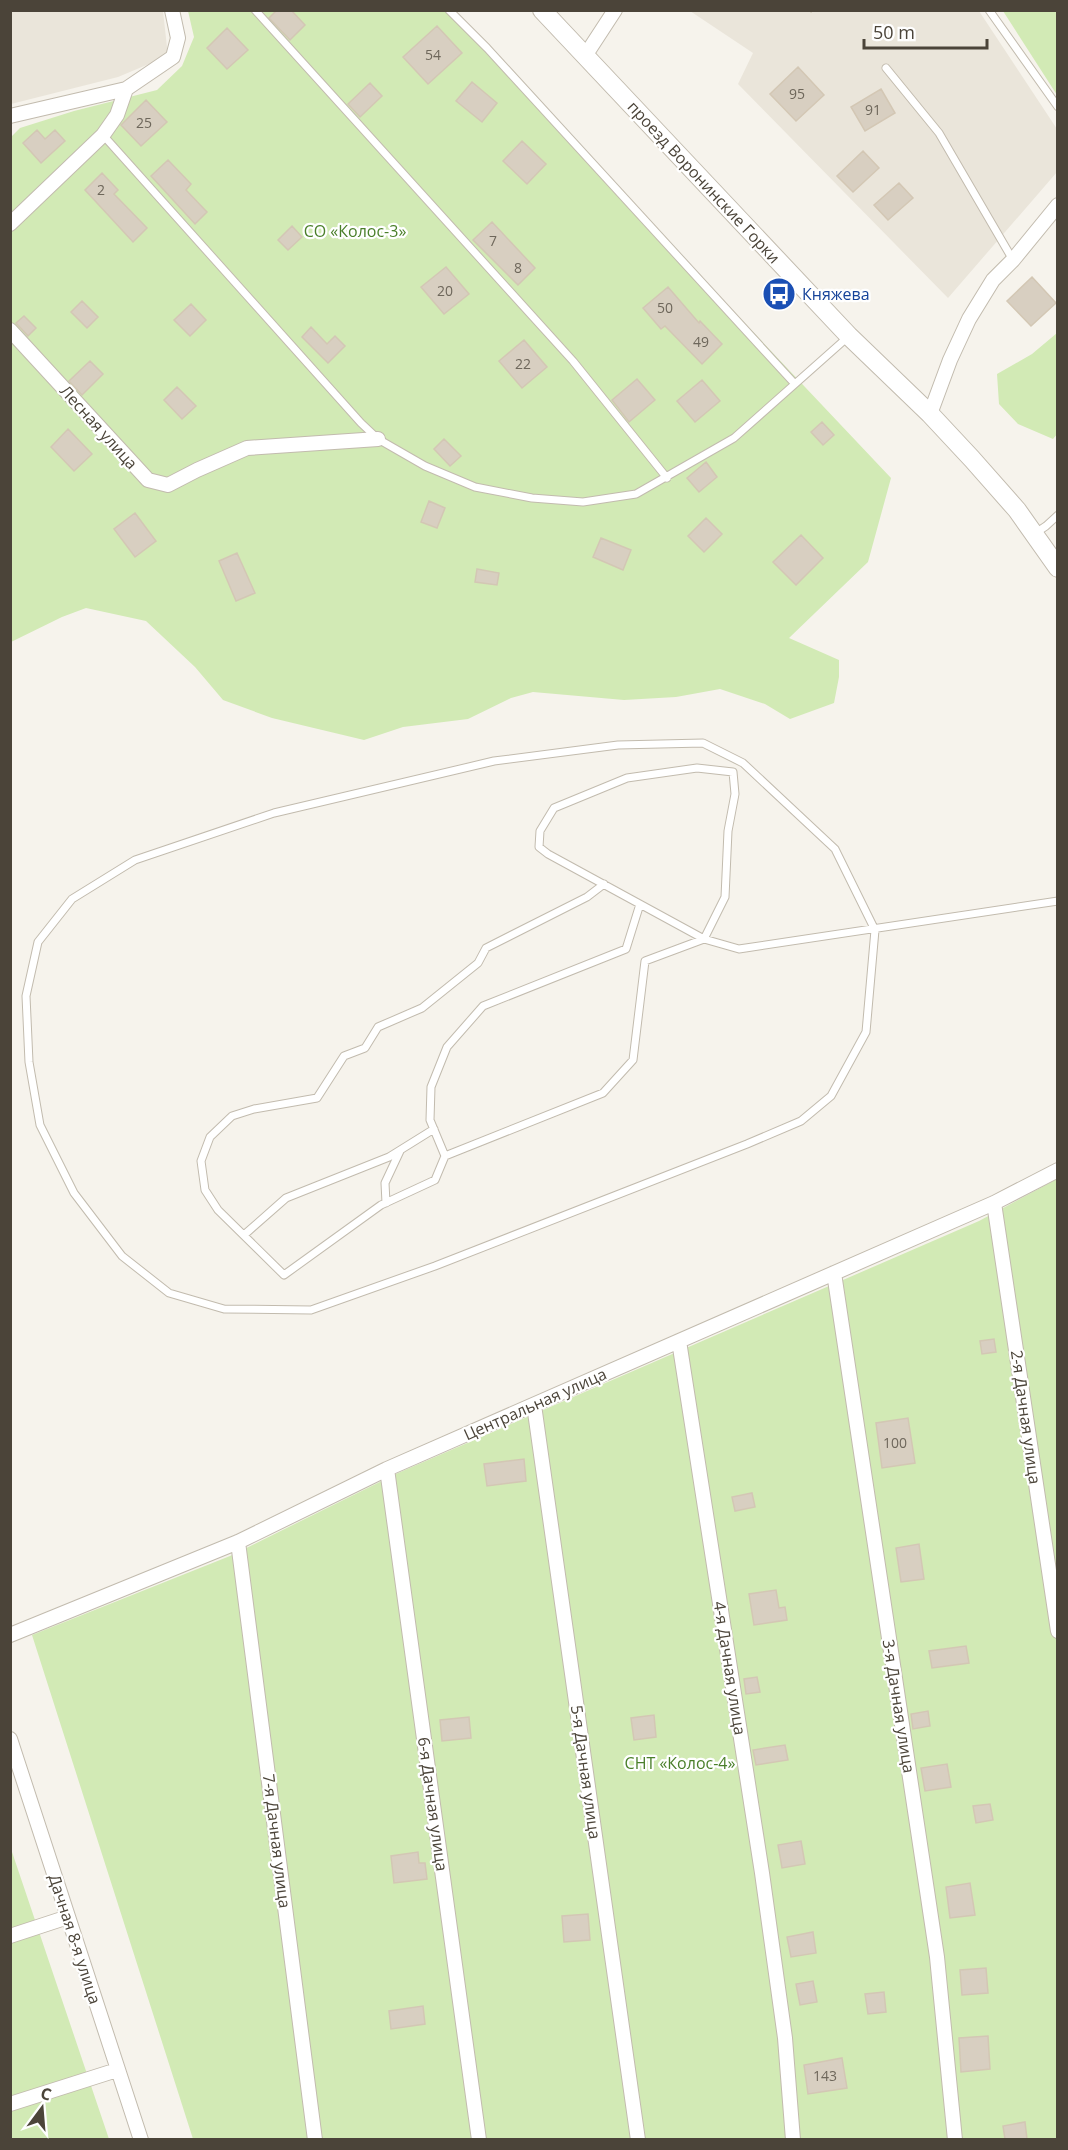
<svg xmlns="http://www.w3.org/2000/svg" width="1068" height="2150" font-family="'Open Sans',sans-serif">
  <rect width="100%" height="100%" fill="#f6f3ec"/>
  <path fill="#eae5da" d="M11 11H163L168 56 118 77 11 104Z
    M690 11H979L1057 129V172L948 298 738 84 753 53Z"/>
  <path fill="#d2eab5" d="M188 11H450L891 478 868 562 789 638 839 660V677L834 703 790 719 765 704 720 689 676 697 624 700 533 692 511 698 468 719 403 727 364 740 272 718 223 700 195 667 146 621 86 608 62 617 11 642V137L20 128 74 111 157 90 182 66 194 37Z
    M1003 11H1057V95Z
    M1057 333 1058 433 1053 439 1018 424 999 404 997 374 1032 354Z
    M1057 1179V2139H193L32 1635 230 1556 398 1473 979 1221Z
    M11 1849 109 2139H11Z"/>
  <path fill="#d8cfc1" stroke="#d3c7b4" stroke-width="1.5" d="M277 10H291L305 25 290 40 269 18Z
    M437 26 462 53 428 84 403 57Z
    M227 28 248 50 227 69 207 48Z
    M798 67 824 95 796 121 770 94Z
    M472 82 497 103 482 122 456 101Z
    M370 83 382 96 360 117 348 104Z
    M881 89 895 113 865 131 851 107Z
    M146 100 167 122 141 146 121 125Z
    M37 130 45 139 55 130 65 141 41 163 23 143Z
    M522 141 546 164 527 184 503 161Z
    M863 151 879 168 853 192 837 176Z
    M168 160 191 184 186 190 207 212 195 224 151 176Z
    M102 173 118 190 114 194 147 228 133 242 85 190Z
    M899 183 913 198 888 220 874 205Z
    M492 222 535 268 518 285 473 240Z
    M292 226 302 237 288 250 278 240Z
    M446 267 469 294 444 314 421 287Z
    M1032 277 1056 303 1031 326 1007 301Z
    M668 287 699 323 700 321 722 344 702 364 665 326 661 329 643 308Z
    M82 301 98 317 87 328 71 312Z
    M191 304 206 320 190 336 174 320Z
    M24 316 36 328 28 336 16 323Z
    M311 327 327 344 335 336 345 346 328 363 302 337Z
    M524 340 547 367 522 388 499 361Z
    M90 361 103 374 82 395 69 381Z
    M637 379 655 400 629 422 612 400Z
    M702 380 720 401 695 422 677 401Z
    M177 387 196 406 182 419 164 400Z
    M822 422 834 435 823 445 811 432Z
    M68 429 92 454 74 471 51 447Z
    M444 439 461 456 450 466 434 449Z
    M706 462 717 477 699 492 687 478Z
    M429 501 445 508 437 528 421 522Z
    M135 513 156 541 135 557 114 529Z
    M706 518 722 534 704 552 688 536Z
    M801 535 823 558 796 585 773 562Z
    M601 538 631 550 623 570 593 557Z
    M237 553 255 593 236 601 219 561Z
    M477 569 499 573 497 585 475 582Z
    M994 1339 996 1352 982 1354 980 1341Z
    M908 1418 915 1463 882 1468 876 1423Z
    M524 1459 526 1481 487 1486 484 1464Z
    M752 1493 755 1507 735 1511 732 1497Z
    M919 1544 924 1579 901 1582 896 1548Z
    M776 1590 779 1608 785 1607 787 1620 754 1625 749 1594Z
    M966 1646 969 1663 932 1668 929 1651Z
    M757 1677 760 1692 746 1694 744 1679Z
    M928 1711 930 1726 913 1729 911 1714Z
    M654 1715 656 1737 634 1740 631 1718Z
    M469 1717 471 1738 442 1741 440 1720Z
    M785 1745 788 1760 756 1765 753 1750Z
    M947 1764 951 1787 925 1791 921 1768Z
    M990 1804 993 1820 976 1823 973 1806Z
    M801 1841 805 1864 782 1868 778 1845Z
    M418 1852 419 1863H425L427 1879 394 1883 391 1856Z
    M970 1883 975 1915 950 1918 946 1887Z
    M588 1914 590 1940 564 1942 562 1916Z
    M813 1932 816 1953 791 1957 787 1937Z
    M986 1968 988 1993 962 1995 960 1970Z
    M813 1981 817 2002 800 2005 796 1984Z
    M884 1992 886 2012 868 2014 865 1994Z
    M423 2006 425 2024 391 2029 389 2011Z
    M988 2036 990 2069 961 2072 959 2038Z
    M842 2058 847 2088 808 2094 804 2065Z
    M1025 2122 1027 2139H1005L1003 2126Z"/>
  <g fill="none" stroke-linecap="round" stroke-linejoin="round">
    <g stroke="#c2bbae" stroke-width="9">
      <path id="service" d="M255 10 573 361 667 478
        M449 10 487 48 794 383
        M989 10 1058 107
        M886 68 939 133 1013 260
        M103 135 361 423 378 439 425 466 475 487 532 498 583 502 636 494 734 438 849 336
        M1034 534 1046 526 1058 515
        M703 743 743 763 835 849 875 930 866 1032 831 1096 801 1121 747 1144 435 1266 311 1310 224 1309 169 1293 122 1256 74 1193 40 1125 29 1062 26 996 38 942 72 899 135 860 274 813 494 761 618 745Z
        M604 884 587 897 486 948 478 963 422 1008 378 1027 365 1048 344 1056 317 1098 254 1109 232 1116 210 1137 201 1161 205 1190 218 1210 284 1275 381 1205 435 1180 445 1156 430 1120 431 1087 447 1047 483 1006 626 949 640 904
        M445 1156 603 1093 633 1060 645 961 704 939 725 897 728 831 735 794 733 772 697 768 627 778 554 808 540 831 539 847 548 854 704 939 739 949 1058 901
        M386 1203 385 1183 400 1151
        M244 1235 286 1198 389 1157 434 1129"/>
    </g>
    <g stroke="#c2bbae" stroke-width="16">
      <path id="minor" d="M585 56 615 10
        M10 116 126 89 173 57 178 38 172 10
        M10 224 103 135 117 115 126 89
        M10 330 148 480 168 485 197 470 247 448 378 439
        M930 414 950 360 969 319 993 280 1013 260 1058 205
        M994 1203 1058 1631
        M834 1273 937 1957 955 2140
        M679 1341 762 1873 785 2038 793 2140
        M534 1405 638 2140
        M387 1469 479 2140
        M238 1542 315 2140
        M10 1635 238 1542 387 1469 994 1203 1058 1170
        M10 1739 141 2140
        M10 1936 68 1917
        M10 2104 117 2070"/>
    </g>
    <g stroke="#c2bbae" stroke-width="20">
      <path id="tertiary" d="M542 10 849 336 930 414 972 459 1017 510 1058 568"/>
    </g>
    <path stroke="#c4b79f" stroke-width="3" stroke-dasharray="3 3" stroke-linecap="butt" d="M810 12 811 10"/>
    <use href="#service" stroke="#fff" stroke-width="7"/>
    <use href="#minor" stroke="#fff" stroke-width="14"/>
    <use href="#tertiary" stroke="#fff" stroke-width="18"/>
  </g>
  <defs>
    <g id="bus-disc" transform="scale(1.725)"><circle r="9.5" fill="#1a4fb4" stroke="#fff"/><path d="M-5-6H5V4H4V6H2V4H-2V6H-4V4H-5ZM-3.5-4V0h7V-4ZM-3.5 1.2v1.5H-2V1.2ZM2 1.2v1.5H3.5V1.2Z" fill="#fff"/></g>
  </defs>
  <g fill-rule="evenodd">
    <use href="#bus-disc" x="779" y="294"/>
  </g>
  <g text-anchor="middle" stroke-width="4.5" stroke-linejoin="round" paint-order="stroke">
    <g font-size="14" fill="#6e675b">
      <text x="433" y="60">54</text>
      <text x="797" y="99">95</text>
      <text x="873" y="115">91</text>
      <text x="144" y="128">25</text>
      <text x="101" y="195">2</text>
      <text x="493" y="246">7</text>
      <text x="518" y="273">8</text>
      <text x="445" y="296">20</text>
      <text x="665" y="313">50</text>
      <text x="701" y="347">49</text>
      <text x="523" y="369">22</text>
      <text x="895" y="1448">100</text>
      <text x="825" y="2081">143</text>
    </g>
    <g font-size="16" fill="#4b4439" stroke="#fff">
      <text transform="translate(704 182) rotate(47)" y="6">проезд Воронинские Горки</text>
      <text transform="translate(99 427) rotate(48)" y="6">Лесная улица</text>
      <text transform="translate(535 1404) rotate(-24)" y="6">Центральная улица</text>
      <text transform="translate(1026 1417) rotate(82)" y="6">2-я Дачная улица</text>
      <text transform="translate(730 1668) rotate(81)" y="6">4-я Дачная улица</text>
      <text transform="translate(899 1706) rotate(81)" y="6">3-я Дачная улица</text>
      <text transform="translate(586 1772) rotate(82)" y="6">5-я Дачная улица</text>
      <text transform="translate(433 1804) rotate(82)" y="6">6-я Дачная улица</text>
      <text transform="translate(277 1841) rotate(83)" y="6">7-я Дачная улица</text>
      <text transform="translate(75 1939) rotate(72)" y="6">Дачная 8-я улица</text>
    </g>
    <g font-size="16" fill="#4a7f2a" stroke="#fff">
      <text x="355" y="237">СО «Колос-3»</text>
      <text x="680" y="1769">СНТ «Колос-4»</text>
    </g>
    <g font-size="16" fill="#164399" stroke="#fff" text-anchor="start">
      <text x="802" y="300">Княжева</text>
    </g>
  </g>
  <rect width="1068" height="2150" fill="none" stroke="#4b4439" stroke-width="24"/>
  <g transform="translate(42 2108) rotate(16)" stroke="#ffffff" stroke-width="4.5" paint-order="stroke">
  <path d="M0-4.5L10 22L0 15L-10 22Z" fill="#4b4439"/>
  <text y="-9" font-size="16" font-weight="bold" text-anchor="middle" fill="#4b4439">С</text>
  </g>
  <path d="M864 39v9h123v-9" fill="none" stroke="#4b4439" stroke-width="3"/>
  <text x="873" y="39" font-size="18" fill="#4b4439" stroke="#ffffff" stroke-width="4.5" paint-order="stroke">50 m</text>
</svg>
